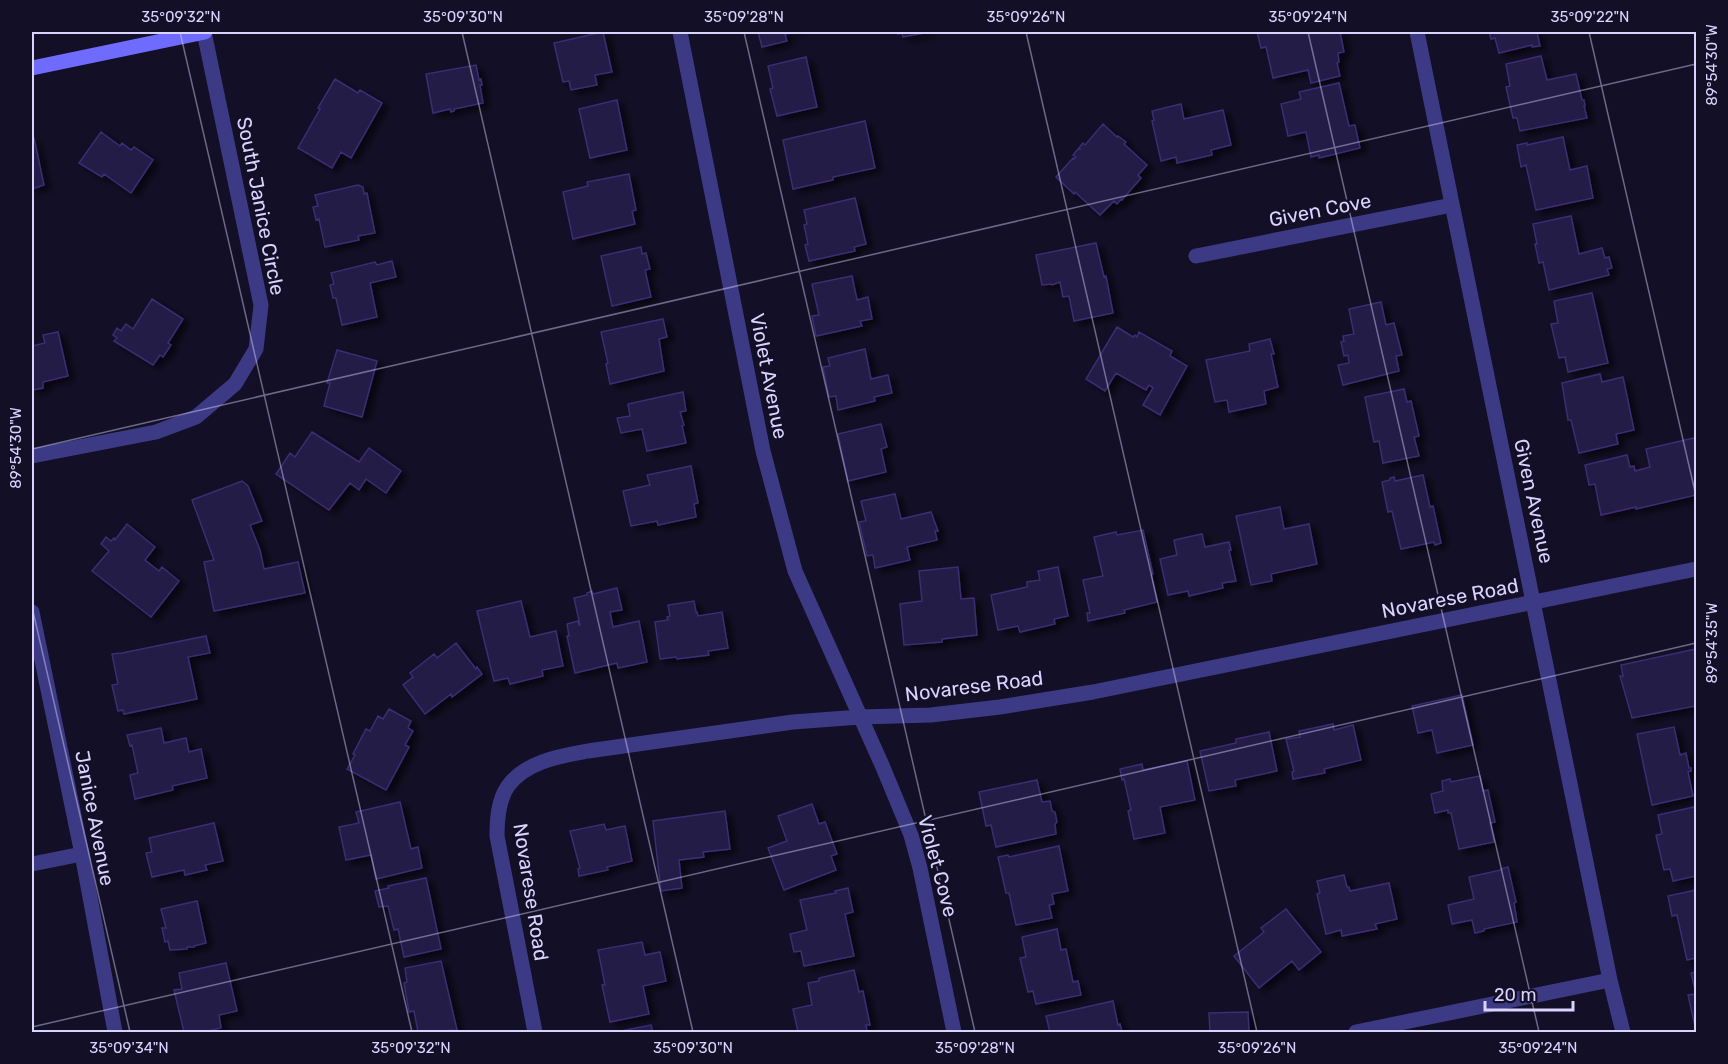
<svg xmlns="http://www.w3.org/2000/svg" width="1728" height="1064" font-family="Rubik,sans-serif">
  <defs>
    <filter id="shadow"><feDropShadow dx="6" dy="4" stdDeviation="3" flood-color="#0009"/></filter>
  </defs>
  <rect width="100%" height="100%" fill="#130f26"/>
  <path fill="#241b47" stroke="#3b2d73" stroke-width="1.5" filter="url(#shadow)" d="M603 32 612 72 595 75 597 85 571 90 569 81 563 82 554 43Z
    M758 32H797L785 34 787 41 762 47Z
    M898 32H930L903 37 902 33 898 34Z
    M1257 32H1340L1344 52 1338 53 1339 62 1337 63 1340 76 1311 83 1308 70 1273 78 1266 47 1261 48Z
    M1489 32H1537L1540 46 1532 47V45L1499 53 1495 38 1491 39Z
    M1541 56 1547 80 1576 74 1582 100H1584L1585 106H1584L1587 118 1520 131 1517 118H1513L1506 87 1510 86 1506 64Z
    M806 57 817 107 777 116 770 89 773 88 768 66Z
    M476 65 479 80 481 79 482 85H480L483 103 454 109V111L451 112 450 109 433 113 426 74Z
    M335 79 358 93 360 90 382 103 351 158 341 152 332 168 298 148 320 109 318 108Z
    M1339 83 1349 126 1355 125 1360 148 1319 158V155L1311 157 1306 132 1288 136 1281 104 1301 99 1299 92Z
    M617 100 627 150 590 158 579 109Z
    M1181 104 1184 119 1223 110 1231 145 1211 150 1212 155 1177 163 1176 157 1161 161 1152 121 1154 120 1152 111Z
    M865 121 875 168 833 177V180L793 189 783 140Z
    M1103 124 1117 137 1118 136 1126 142 1124 144 1147 165 1138 175 1141 178 1122 200 1121 199 1117 204 1114 201 1100 215 1075 192 1074 194 1056 177 1073 158 1074 159 1076 157 1073 155 1078 149H1080L1079 148 1083 143 1085 145Z
    M101 132 120 146 122 143 131 150 134 147 153 160 131 193 104 174 102 177 79 163Z
    M1563 137 1570 170 1587 166 1593 198 1536 210 1526 165 1521 167 1517 145 1527 143V145Z
    M34 138 44 185 32 189V139Z
    M629 174 636 210 632 211 635 224 573 239 563 192 588 186 587 182Z
    M358 185 363 187 364 194 367 193 375 233 358 236 359 240 325 247 319 219 316 220 313 207 318 206 315 195Z
    M855 198 866 244 854 247 855 251 809 261 805 245 808 244 804 225 807 224 804 210Z
    M1571 216 1579 254 1602 248 1605 258 1609 257 1612 268 1607 269 1609 275 1549 290 1543 262 1539 263 1535 244H1537L1533 224Z
    M1096 243 1104 277 1106 276 1113 313 1074 321 1069 296 1063 297 1060 282 1052 285 1051 284 1042 285 1036 255Z
    M641 247 642 254 646 253 650 269 645 270 651 297 612 306 601 256Z
    M392 261 396 277 370 283 377 317 342 325 336 298H333L330 285 334 284 331 273 375 262 377 265Z
    M852 276 857 300 868 297 872 319 860 321 862 326 816 336 812 316 819 315 812 284Z
    M1592 293 1608 363 1568 372 1565 357 1559 358 1551 324 1558 323 1554 301Z
    M152 299 183 319 168 343 171 345 163 357 160 355 153 365 114 341 117 338 113 335 117 328 121 331 126 324 133 329Z
    M1381 302 1386 325 1394 323 1402 355 1396 356 1399 371 1343 385 1338 365 1349 363 1348 355 1344 356 1341 342 1344 341 1343 336 1354 334 1349 309Z
    M663 319 667 337 659 339 664 371 610 384 606 364 608 363 601 332Z
    M1117 327 1133 337 1135 335 1137 337 1139 332 1172 351 1170 356 1187 366 1160 415 1143 405 1153 388 1149 385 1146 390 1116 373 1105 391 1086 379Z
    M58 332 68 376 43 382V388L32 390V346L45 343 43 335Z
    M1270 339 1274 354H1271L1278 387 1264 391 1266 404 1229 412 1227 400 1215 402 1206 360 1250 351 1249 344Z
    M865 349 871 379 888 375 892 393 874 397 875 401 838 410 836 396 829 397 823 367 830 366 828 358Z
    M337 350 377 361 362 417 324 406 330 383H327Z
    M1600 374 1602 382 1623 377 1634 430 1616 434 1618 444 1579 453 1571 420H1568L1562 383Z
    M1404 389 1407 402 1411 401 1419 436 1414 437 1419 456 1383 463 1379 441 1374 442 1365 397Z
    M683 392 686 411 680 412 684 425 682 426 686 443 647 451 642 429 621 433 617 418 630 416 628 404Z
    M881 424 887 447 881 449 886 472 848 481 838 434Z
    M312 432 359 462 369 448 401 471 386 493 366 479 359 490 350 483 329 510 276 474 290 453 295 457Z
    M1694 438 1696 449V495L1636 509V507L1601 515 1595 484 1589 485 1585 465 1627 455 1630 467 1634 466 1635 471 1650 467 1646 449Z
    M691 466 698 503 694 504 696 517 658 525 657 521 631 526 623 491 650 485 647 475Z
    M1423 475 1430 507 1433 506 1441 543 1435 545 1434 542 1401 549 1392 511 1388 512 1382 482 1390 480V478L1394 477 1395 481Z
    M242 481 248 486 262 521 250 525 260 550 264 569 298 562 305 593 214 611 204 562 214 560 192 500Z
    M895 494 901 519 931 512 938 531H935L937 540 907 547 910 560 875 568 873 555 867 556 859 522 866 521 861 501Z
    M1280 507 1284 529 1309 524 1317 564 1271 574 1272 581 1251 585 1236 516Z
    M127 524 155 547 145 560 159 571 162 567 179 581 151 617 92 571 109 551 101 544 106 537 111 541 114 538 115 540Z
    M1143 530 1153 574 1151 575 1157 602 1124 610 1125 613 1088 621 1087 613H1090L1083 580 1103 576 1094 537 1116 532 1117 535Z
    M1202 534 1205 547 1229 542 1231 550H1229L1236 581 1222 583 1223 588 1189 596 1188 591 1168 595 1160 559 1177 555 1174 540Z
    M958 567 961 599 974 598 977 635 942 639V642L904 645 900 604 922 601 919 571Z
    M1058 567 1068 616 1054 619 1055 624 1020 632 1018 626 998 630 991 595 1027 587V582L1040 580 1038 571Z
    M617 588 622 610 610 612 613 627 639 621 647 662 618 668 617 663 575 673 567 636H569L567 624 578 621 579 625H580L574 598 587 595V593L592 591 593 594Z
    M521 601 530 637 556 631 563 666 542 670 543 676 510 684 508 678 494 681 477 611Z
    M694 601 696 612H697L698 616 722 612 728 648 708 651 709 655 677 659 676 657 660 659 655 622 668 620 667 617 670 616 668 605Z
    M206 636 210 653 188 657 197 699 124 714 123 710 118 711 112 685 118 684 112 654 122 653Z
    M456 643 476 669 477 667 482 674 452 697 451 694 425 714 403 685 413 677 410 673 434 654 437 658Z
    M1696 649V706L1632 718 1620 676H1623L1621 665Z
    M1462 695 1473 745 1437 753 1432 730 1418 733 1412 706Z
    M389 709 411 721 408 728 413 731 405 745 409 747 386 790 347 769 355 755 353 754 366 729 370 731 378 716 383 719Z
    M1333 724 1334 730 1353 725 1361 760 1324 769 1325 773 1293 779 1292 772 1294 771 1286 739 1300 737 1299 731Z
    M1674 727 1680 755 1686 753 1689 768H1691V771L1688 772 1693 796 1652 805 1637 734Z
    M161 728 164 743 186 738 189 752 201 749 207 778 172 786 173 790 135 799 130 775 138 773 132 745 130 746 127 735Z
    M1269 732 1277 771 1235 780 1236 786 1209 791 1200 751 1236 743V739Z
    M1187 761 1195 800 1160 807 1165 833 1134 839 1128 811 1131 810 1124 779 1122 780 1120 769 1142 764 1143 770Z
    M1480 776 1483 791 1488 790 1495 822 1490 823 1494 842 1459 849 1451 813H1448V810L1435 813 1431 794 1443 791 1442 781 1450 779 1451 782Z
    M1037 780 1042 802 1050 801 1052 811 1055 812 1057 822 1055 824 1056 834 996 847 991 825 986 826 979 792Z
    M400 802 411 849 418 847 422 868 376 879 371 855 346 860 339 827 359 823 356 812Z
    M812 804 819 824 825 822 837 854 831 856 836 870 784 890 768 848 787 841 778 816Z
    M1694 807 1696 820V876L1673 881 1670 869 1664 870 1656 835 1662 834 1658 815Z
    M725 811 730 849 703 852 704 857 679 860 682 888 661 891 653 821Z
    M214 823 223 861 205 865 207 870 185 875 184 870 152 877 146 853 152 852 149 838Z
    M604 824 606 830 625 826 632 861 607 867 608 870 579 876 578 869 580 868 570 831Z
    M1059 846 1068 891 1052 894 1054 904 1049 905 1052 918 1016 925 1009 893H1006L998 857 1008 855 1009 857Z
    M1508 867 1516 902 1514 903 1517 922 1484 929V931L1475 933 1472 920 1452 924 1448 905 1474 899 1469 877 1501 870V869Z
    M1344 875 1347 887H1349L1350 891 1389 883 1397 919 1375 924 1377 929 1342 936 1341 930 1326 934 1317 894 1320 893 1317 881Z
    M426 878 441 949 404 957 398 929 394 930 388 906 379 907 375 891 389 888 388 886Z
    M848 888 853 912 845 914 854 956 804 966 801 951 794 952 790 934 807 930 800 900 836 893 835 891Z
    M1696 890V958L1687 960 1677 915 1672 916 1668 896Z
    M197 901 206 943 194 946V947H187V949L170 950 168 941 165 942 162 928H166L161 909Z
    M1286 909 1321 952 1299 970 1292 961 1259 988 1234 956 1264 932 1261 928Z
    M1057 929 1061 950 1066 949 1073 982 1078 981 1081 995 1036 1004 1033 991 1028 992 1020 958 1026 957 1022 937Z
    M642 942 645 955 660 952 666 981 643 986 649 1014 610 1022 602 985H605L598 950Z
    M441 961 457 1030 418 1032 414 1011 409 1012 404 983 407 982 405 968Z
    M226 963 237 1011 219 1015 221 1028 203 1032H184L174 990 182 989 179 973Z
    M854 970 859 992 863 991 870 1025H866L867 1032H798L793 1009 812 1005 808 983 819 981V978Z
    M1696 972V1031L1688 995 1696 994 1691 973Z
    M1113 1001 1118 1025 1120 1024 1122 1032H1050L1046 1016Z
    M1248 1012 1249 1032H1210L1209 1013Z
    M651 1025 653 1032H616Z"/>
  <g fill="none" stroke-linecap="round" stroke-linejoin="round">
    <path stroke="#3d3a85" stroke-width="15" d="M680 32 763 451 795 571 882 765 911 835 920 868 954 1032
      M1417 32 1610 980 1623 1032
      M1196 256 1452 205
      M32 456 156 432 196 417 235 384 256 349 261 305 204 32
      M32 612 82 854 115 1032
      M32 864 82 854
      M535 1032 497 836C497 820 498 800 508 786 526 761 561 756 588 751L793 722 860 717 931 715 1000 707 1093 692 1696 569
      M1356 1032 1610 980"/>
    <path stroke="#6f6bff" stroke-width="15" d="M32 68 205 32"/>
  </g>
  <path fill="none" stroke="#d9d4ff" stroke-width="1.5" stroke-opacity="0.45" d="M180 32 412 1032M462 32 693 1032M744 32 975 1032M1026 32 1257 1032M1308 32 1539 1032M1589 32 1696 496M32 449 1696 64M32 607 130 1032M32 1027 1696 643"/>
  <g text-anchor="middle" stroke-width="5" stroke-linejoin="round" paint-order="stroke">
    <g font-size="20" fill="#d9d4ff" stroke="#130f26">
      <text transform="translate(261 206) rotate(79)" y="7">South Janice Circle</text>
      <text transform="translate(1320 210) rotate(-11)" y="7">Given Cove</text>
      <text transform="translate(769 376) rotate(79)" y="7">Violet Avenue</text>
      <text transform="translate(1534 501) rotate(78)" y="7">Given Avenue</text>
      <text transform="translate(1450 598) rotate(-11)" y="7">Novarese Road</text>
      <text transform="translate(974 686) rotate(-7)" y="7">Novarese Road</text>
      <text transform="translate(95 818) rotate(79)" y="7">Janice Avenue</text>
      <text transform="translate(938 866) rotate(75)" y="7">Violet Cove</text>
      <text transform="translate(531 892) rotate(81)" y="7">Novarese Road</text>
    </g>
  </g>
  <rect width="1728" height="1064" fill="none" stroke="#130f26" stroke-width="66"/>
  <path d="M1485 1001v9h88v-9" fill="none" stroke="#d9d4ff" stroke-width="3"/>
  <text x="1494" y="1001" font-size="18" fill="#d9d4ff" stroke="#130f26" stroke-width="4.5" paint-order="stroke">20 m</text>
  <rect x="33" y="33" width="1662" height="998" fill="none" stroke="#d9d4ff" stroke-width="2"/>
  <g font-size="15" text-anchor="middle" fill="#d9d4ff">
    <text x="181" y="22">35°09'32"N</text>
    <text x="463" y="22">35°09'30"N</text>
    <text x="744" y="22">35°09'28"N</text>
    <text x="1026" y="22">35°09'26"N</text>
    <text x="1308" y="22">35°09'24"N</text>
    <text x="1590" y="22">35°09'22"N</text>
    <text transform="translate(1712 65) rotate(-90)" y="5">89°54'30"W</text>
    <text transform="translate(16 448) rotate(-90)" y="5">89°54'30"W</text>
    <text transform="translate(1712 643) rotate(-90)" y="5">89°54'35"W</text>
    <text x="129" y="1053">35°09'34"N</text>
    <text x="411" y="1053">35°09'32"N</text>
    <text x="693" y="1053">35°09'30"N</text>
    <text x="975" y="1053">35°09'28"N</text>
    <text x="1257" y="1053">35°09'26"N</text>
    <text x="1538" y="1053">35°09'24"N</text>
  </g>
</svg>
